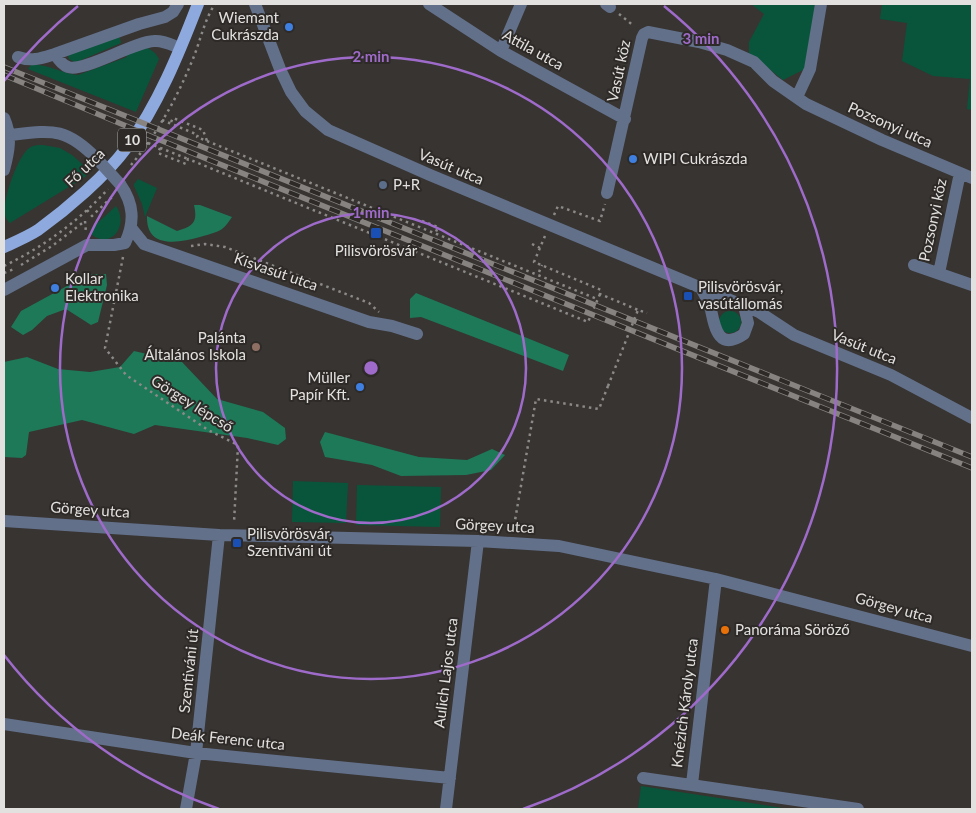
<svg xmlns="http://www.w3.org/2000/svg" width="976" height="813" font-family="Lato,sans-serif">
  <rect width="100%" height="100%" fill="#373432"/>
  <path fill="#09553b" d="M751 4H815L805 69 783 80 749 53V42L764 14Z
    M882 4H972V110L967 109 970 79 933 76 902 61 907 23 880 19Z
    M119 35 121 43 79 61 74 62 69 59 68 55Z
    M148 48 155 53 159 59 136 112 28 69 31 65C47 63 62 74 78 75L127 57 125 54Z
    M43 145 60 148 72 155 90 171 85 177 10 223C7 220 5 218 5 213 3 198 17 159 28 149 32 145 38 145 43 145Z
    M138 179 157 188 145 217 142 204 134 186V184Z
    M116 206C129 225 112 249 92 235L91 229Z
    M719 322a11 11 0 1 1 22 0a11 11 0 1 1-22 0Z
    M293 481 348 483 346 523 292 522Z
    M357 485 441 487 440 527 356 525Z
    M641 786 789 809H638Z"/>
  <path fill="#1e7958" d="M194 205H200L232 217C229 221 226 226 222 229 216 233 206 235 200 237 178 243 146 249 147 216L177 231C193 226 198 223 194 205Z
    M89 274H106L107 285 98 322 91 325 66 309 47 316 32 330 23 335 11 327 21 311Z
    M416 293 569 355 563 371 421 317 410 318V299Z
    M134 351 182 362 217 399 263 412 285 428 286 439 278 445 247 438 155 425 134 434 82 420 29 432 26 455 22 458 4 457V362L27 357 58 369 90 372 120 367Z
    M325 432 419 457 467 460 492 449 505 455 491 470 466 475 401 476 372 465 325 457 320 442Z"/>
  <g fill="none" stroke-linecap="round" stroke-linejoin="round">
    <path stroke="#8c8a88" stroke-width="2.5" stroke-dasharray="2.5 4" stroke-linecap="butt" d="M619 14 634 26
      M162 120 198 135 197 137 597 299
      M171 122 173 118 203 130 207 141
      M148 143 188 159
      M160 148 158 153 186 164 188 159 588 322 600 294
      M131 165C157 134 177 98 192 61 200 43 204 20 215 4
      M87 210 92 216 113 196
      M554 215 558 206 600 221 605 204
      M85 221 86 233
      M422 221 438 227 435 234
      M545 236 534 262 601 290 600 294 638 310
      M532 244 540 248
      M191 246 205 244 225 247 369 303 379 312
      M123 257 105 348 126 375 208 430 238 445 234 523
      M21 265 52 246 85 221
      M4 266C43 247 79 221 108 189
      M539 272 542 265
      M4 273 14 269
      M513 532 536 399 599 409 608 386"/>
    <path stroke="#63708a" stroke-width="12" d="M255 4 280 69 291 92 305 111 328 130 430 175 759 312 794 335 891 375 972 418
      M429 4 501 51 625 119
      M606 4 610 7
      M501 51 521 4
      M55 54 139 24 165 17 173 12 178 4
      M18 57C32 62 42 58 55 54 58 59 62 65 68 67 83 73 133 42 154 41 163 40 172 45 180 48
      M797 97 810 69 821 4
      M4 118C12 136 9 151 4 170
      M10 135C53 130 66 127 98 160
      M607 193 642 38 644 34 648 32 699 42 727 50 754 62 773 81 806 104 882 140 972 178
      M132 229 144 244 369 322 392 326 417 334
      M914 265 972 285
      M939 273 960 173
      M701 288C705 295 709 302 711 310 715 329 719 351 744 334L748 323 744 306
      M4 290 87 245H114L125 243C135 222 134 204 120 184
      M4 521 219 535 478 541 559 546 716 579 972 646
      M4 724 196 753 450 778
      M643 778 858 809
      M692 784 716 579
      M186 809 196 753 219 535
      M446 809 478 541"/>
    <path stroke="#8ea9de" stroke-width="12" d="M4 247C15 242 27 237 38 230 67 209 106 176 127 147 158 105 179 53 198 4"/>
    <g stroke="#868381" stroke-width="5.5">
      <path id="rail" d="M4 67 972 457
        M4 75 155 138 972 468"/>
    </g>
    <use href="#rail" stroke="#2d2a28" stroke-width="4" stroke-dasharray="11" stroke-linecap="butt"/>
    <path stroke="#8c8a88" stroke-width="2.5" stroke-dasharray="2.5 4" stroke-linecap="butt" d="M608 386 638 310 647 313"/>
    <path stroke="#63708a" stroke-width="12" d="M98 160 120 184"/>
  </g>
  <g fill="none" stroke="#9f6bca" stroke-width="2.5">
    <circle cx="371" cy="368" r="155"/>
    <circle cx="371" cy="368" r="311"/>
    <path d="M219 809A466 466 0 0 1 4 655M4 81A466 466 0 0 1 78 6M664 6A466 466 0 0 1 523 809"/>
  </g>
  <g fill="#3f7fe0" stroke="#2d2a28" stroke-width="2">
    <circle cx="289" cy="27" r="5"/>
    <circle cx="633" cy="159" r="5"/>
    <circle cx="55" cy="288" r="5"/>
    <circle cx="360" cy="387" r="5"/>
  </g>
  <circle fill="#5c6f8a" stroke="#2d2a28" stroke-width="2" cx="383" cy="185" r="5"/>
  <g fill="#1a4fb4" stroke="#2d2a28" stroke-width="2">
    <rect x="370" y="227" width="12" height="12" rx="2.5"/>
    <rect x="683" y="291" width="10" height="10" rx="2.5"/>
    <rect x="232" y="538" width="10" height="10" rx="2.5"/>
  </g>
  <circle fill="#8d6e63" stroke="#2d2a28" stroke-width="2" cx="256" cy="347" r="5"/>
  <circle fill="#e8710a" stroke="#2d2a28" stroke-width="2" cx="725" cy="630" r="5"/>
  <g text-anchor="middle" stroke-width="4" stroke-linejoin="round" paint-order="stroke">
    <rect fill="#2d2a28" stroke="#acaaa8" stroke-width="1" x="118" y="128.5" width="28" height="23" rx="4"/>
    <g font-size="14" font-weight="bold" fill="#e3e1df">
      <text x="132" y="145">10</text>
    </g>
    <g font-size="15" fill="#e3e1df" stroke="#2d2a28" text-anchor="start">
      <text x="279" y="23" text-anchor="end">Wiemant<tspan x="279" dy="17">Cukrászda</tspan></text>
      <text x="643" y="164">WIPI Cukrászda</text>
      <text x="393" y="190">P+R</text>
      <text x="376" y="256" text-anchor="middle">Pilisvörösvár</text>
      <text x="65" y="284">Kollar<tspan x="65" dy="17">Elektronika</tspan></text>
      <text x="698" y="292">Pilisvörösvár,<tspan x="698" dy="17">vasútállomás</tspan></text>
      <text x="246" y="343" text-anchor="end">Palánta<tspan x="246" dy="17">Általános Iskola</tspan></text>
      <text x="350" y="383" text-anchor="end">Müller<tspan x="350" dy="17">Papír Kft.</tspan></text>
      <text x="247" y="539">Pilisvörösvár,<tspan x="247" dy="17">Szentiváni út</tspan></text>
      <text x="735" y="635">Panoráma Söröző</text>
    </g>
    <g font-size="15" fill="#e3e1df" stroke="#2d2a28">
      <text transform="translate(533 50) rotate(29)" y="5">Attila utca</text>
      <text transform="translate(619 71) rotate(-78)" y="5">Vasút köz</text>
      <text transform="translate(890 125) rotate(24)" y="5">Pozsonyi utca</text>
      <text transform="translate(451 167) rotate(23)" y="5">Vasút utca</text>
      <text transform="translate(85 168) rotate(-44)" y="5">Fő utca</text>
      <text transform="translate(933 220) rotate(-78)" y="5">Pozsonyi köz</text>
      <text transform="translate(276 272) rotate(19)" y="5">Kisvasút utca</text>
      <text transform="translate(864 347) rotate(22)" y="5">Vasút utca</text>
      <text transform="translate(192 404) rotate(32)" y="5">Görgey lépcső</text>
      <text transform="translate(90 510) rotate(4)" y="5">Görgey utca</text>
      <text transform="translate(495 526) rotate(3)" y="5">Görgey utca</text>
      <text transform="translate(894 608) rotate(15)" y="5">Görgey utca</text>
      <text transform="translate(189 671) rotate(-84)" y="5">Szentiváni út</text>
      <text transform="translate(446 673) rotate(-83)" y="5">Aulich Lajos utca</text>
      <text transform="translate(685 703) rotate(-83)" y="5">Knézich Károly utca</text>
      <text transform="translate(228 739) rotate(6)" y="5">Deák Ferenc utca</text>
    </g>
  </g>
  <circle cx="371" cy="368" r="8" fill="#9f6bca" stroke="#2d2a28" stroke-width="2.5"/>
  <g font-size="15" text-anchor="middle" font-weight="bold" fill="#9f6bca" stroke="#2d2a28" stroke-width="4" stroke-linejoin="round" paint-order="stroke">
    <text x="701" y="44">3 min</text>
    <text x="371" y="62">2 min</text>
    <text x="371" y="218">1 min</text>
  </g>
  <rect width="976" height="813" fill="none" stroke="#e3e1df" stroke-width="10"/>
</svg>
